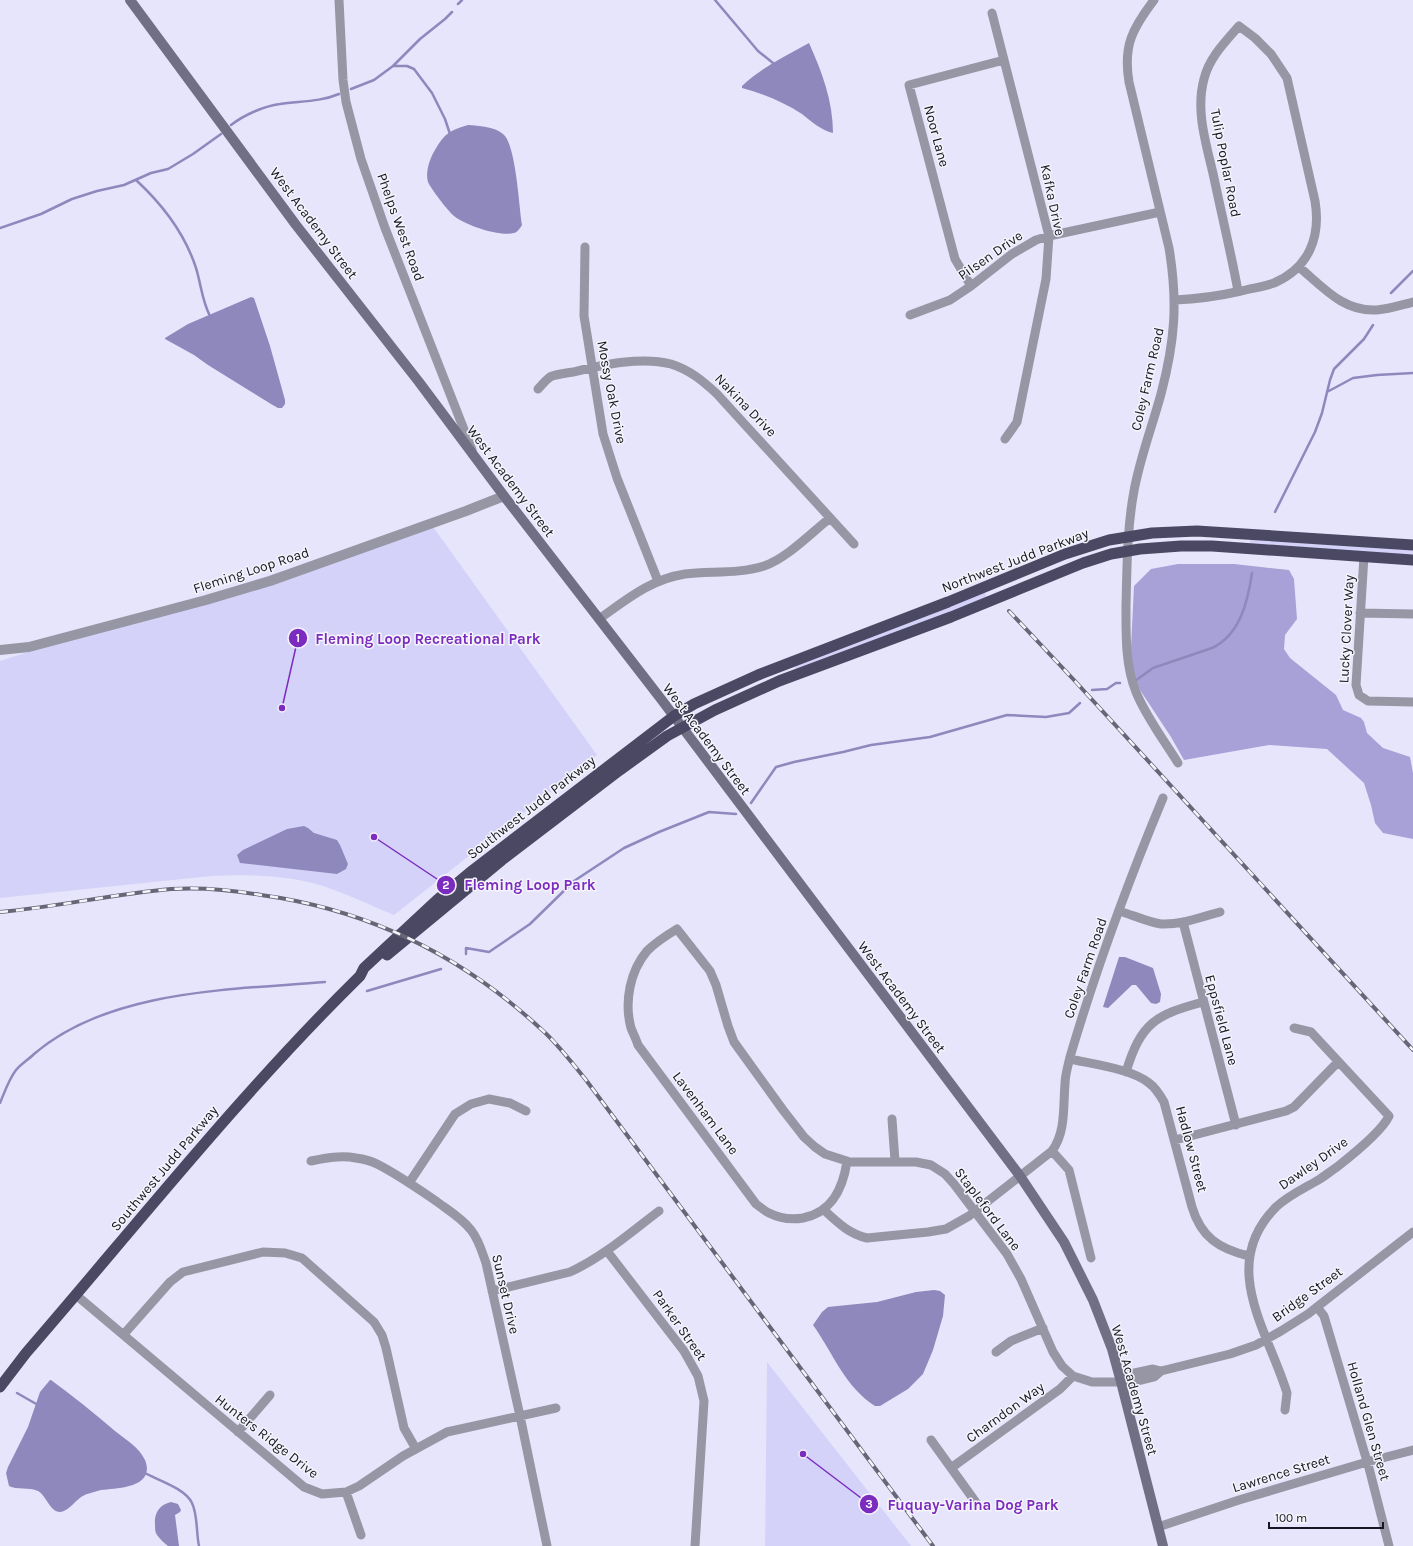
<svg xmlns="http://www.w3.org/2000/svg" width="1413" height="1546" font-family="Karla,sans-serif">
  <rect width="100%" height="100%" fill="#e6e5fb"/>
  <path fill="#d5d2f9" d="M431 524 597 755 394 915C370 905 347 894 323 886 290 875 245 874 211 876L0 898V661Z
    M1250 540H1271L1413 549V554H1400L1250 544Z
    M984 593 986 594V597L953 611 796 670 795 667 810 659Z
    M767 1362 911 1546H765Z"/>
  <path fill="#a7a1d8" d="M1178 564H1234L1289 570 1294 579 1297 619 1285 635 1284 649 1290 658 1336 695 1343 710 1361 718 1364 722 1367 733 1383 748 1410 757 1413 773V839L1383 833 1375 823 1371 805 1364 783 1327 749 1269 745 1184 760 1171 737 1140 690 1130 668 1134 586 1151 569Z"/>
  <path fill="#8e88bd" d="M809 43C822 72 833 101 833 133 821 130 812 122 802 114 783 102 764 94 742 88V86C762 67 786 56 809 43Z
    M468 125C479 126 493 126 503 134 516 144 519 207 522 225 520 228 518 232 514 233 499 237 465 225 454 216 448 211 431 189 428 182 425 172 430 158 435 150 445 133 449 131 468 125Z
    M251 297 254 298 270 346 285 400V404L282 408H278L271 404 208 365 194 355 165 339V338L188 324Z
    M304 826 308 828 314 833 337 840 340 845 348 864 346 869 337 874 240 863 237 855 243 850 287 829Z
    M1119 957H1125L1153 968 1161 994 1160 1002 1156 1004 1151 1003 1136 985H1132L1108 1008 1103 1007Z
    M934 1290 940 1291 945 1295 943 1316 933 1350 923 1374 908 1389 880 1406H875C845 1387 833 1353 813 1325L822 1312 828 1307 877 1302 916 1292Z
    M50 1380H51C73 1396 94 1413 115 1431 126 1440 139 1447 145 1460 156 1488 117 1488 101 1490 96 1491 92 1493 87 1494 77 1497 69 1512 60 1512 50 1512 46 1495 38 1491 29 1487 17 1490 9 1486L6 1473 8 1467 28 1427 40 1392Z
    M171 1502 178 1504 181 1510 180 1512 175 1515 179 1546H168C164 1543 160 1539 157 1535 155 1532 155 1529 155 1525 154 1513 159 1505 171 1502Z"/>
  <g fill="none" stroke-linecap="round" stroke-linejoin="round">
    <path stroke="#8e88bd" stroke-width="2.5" d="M715 0 758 51 773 63V65
      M458 4 462 0
      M393 66H407L414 69 432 93 445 119 450 134
      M351 89 374 80 393 66 420 39 445 19 452 12
      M231 125C244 115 264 106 280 104 300 101 320 102 339 94
      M136 180C162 204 185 234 196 268 201 284 202 301 210 316
      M0 228 41 214 72 199 97 191 124 185 151 173 168 169 193 154 221 134
      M1391 293 1413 271
      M1327 392 1353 378 1377 375 1413 373
      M1275 512 1315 432 1322 413 1330 380 1334 369 1364 339 1373 325
      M1135 681 1153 668 1212 648C1240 635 1248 601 1252 573
      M1092 690 1107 689 1116 683H1120
      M751 803 776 767 794 762 843 752 871 745 930 737 1007 715 1046 717 1069 713 1080 703
      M466 954V948L489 952 530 924 574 881 624 848 659 832 709 812 736 814
      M367 991 441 969
      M0 1103C5 1091 9 1079 16 1070 21 1064 29 1059 34 1054 110 989 231 990 325 982
      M17 1393 38 1405
      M143 1472C157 1480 185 1488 192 1503 198 1516 196 1532 199 1546"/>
    <path stroke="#9796a5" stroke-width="9" d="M339 0 343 80 346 102 361 159 385 228 472 450
      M1154 0C1132 29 1123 46 1129 82L1169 248C1178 302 1175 341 1161 394 1152 427 1140 458 1134 491 1127 528 1127 567 1126 605 1126 634 1125 665 1136 692 1145 715 1165 742 1178 763
      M992 13 1049 236 1046 279 1017 422 1005 439
      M585 247 584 316 603 434 617 478 658 581
      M1299 267C1323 287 1343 312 1377 310 1389 309 1401 305 1413 302
      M971 286 955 259 909 85 1004 60
      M1175 300C1198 299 1219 296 1241 291 1252 288 1263 287 1274 283 1309 268 1321 237 1315 201L1287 78 1271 54 1255 38 1239 26C1225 42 1209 58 1204 79 1195 112 1207 146 1214 178 1222 216 1231 253 1238 291
      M910 315 950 300 971 286 1012 254 1036 240 1049 236 1160 212
      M538 389C542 385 547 378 552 376 559 374 566 373 573 372 603 365 640 356 671 364 690 370 703 381 717 394L854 544
      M1364 556 1356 685 1359 695 1368 701 1413 702
      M1360 613 1413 614
      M599 619C626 600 651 579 685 574 711 571 739 574 764 566 787 558 810 534 830 518
      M1119 911C1133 915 1147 922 1161 924 1181 925 1201 917 1220 912
      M1183 922 1236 1125
      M1070 1059C1092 1064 1132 1069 1149 1083 1156 1088 1160 1095 1164 1102L1192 1207C1201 1237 1219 1249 1249 1256
      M1126 1072C1141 1023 1155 1015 1203 1002
      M892 1119 895 1161
      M1175 1140 1286 1111 1294 1107 1338 1062
      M1052 1151 1069 1170 1091 1258
      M311 1161C326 1158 341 1155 356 1158 363 1159 371 1161 377 1164 397 1174 417 1188 436 1201 448 1210 462 1218 471 1230 479 1240 482 1252 486 1263L520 1416 547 1546
      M847 1161C843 1189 832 1212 803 1218 791 1220 779 1218 769 1213 765 1211 760 1207 756 1204L638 1045C636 1039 633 1033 631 1028 624 1002 630 971 647 951 656 942 667 935 677 929L710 971 716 985 728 1026 734 1042 783 1110 804 1137 815 1147 825 1154 850 1162H916L931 1165 945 1174 954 1184 1007 1254 1021 1279 1053 1352 1062 1366 1073 1376 1092 1382H1121L1130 1383 1154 1377 1161 1371 1230 1354 1256 1345 1281 1331 1308 1314 1413 1232
      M409 1183 455 1114 471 1104 489 1099 510 1103 526 1111
      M824 1210C837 1222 849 1234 867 1238L928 1232 946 1229 969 1216 1052 1151C1066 1132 1063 1107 1065 1084 1065 1075 1068 1066 1070 1057 1096 969 1128 882 1163 798
      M607 1251 684 1351 698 1376 704 1401 695 1546
      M492 1291 570 1272C603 1257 631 1232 659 1211
      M76 1295 304 1487 322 1494 346 1492 359 1486 403 1456 447 1432 556 1408
      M1317 1307 1324 1316 1369 1468 1389 1546
      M124 1334 170 1282 183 1272 263 1252 285 1253 302 1258 374 1322 382 1335 386 1348 404 1428 416 1449
      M996 1352 1011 1341 1043 1328
      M1121 1382 1130 1374 1153 1369 1161 1371
      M1285 1410 1287 1393C1268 1331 1218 1265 1276 1207 1289 1195 1305 1188 1320 1179 1326 1175 1331 1171 1337 1167 1351 1156 1382 1131 1389 1116L1311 1032 1294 1028
      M238 1432 270 1395
      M931 1440 977 1504
      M951 1468 1060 1389 1073 1376
      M346 1492 361 1535
      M1158 1527 1239 1500 1367 1462 1413 1450"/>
    <path stroke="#9796a5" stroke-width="10" d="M0 650 29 647 206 600 270 581 466 511 504 496"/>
    <path stroke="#716f84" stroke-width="10" d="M130 0 296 225 419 382 504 496 661 699 1020 1176 1064 1242 1093 1300 1112 1349 1121 1382 1163 1546"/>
    <path stroke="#4b4863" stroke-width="11" d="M387 955 502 860 620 770 667 736 715 710 779 681 951 617 1083 563 1111 554 1140 549 1181 546H1212L1413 560
      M0 1387 26 1353C136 1226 240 1094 360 976L364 968 437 900 473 870 674 716 694 704 758 675 948 602 1065 554 1109 540 1152 533 1197 531 1413 545"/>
    <g stroke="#676676" stroke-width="4">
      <path id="rail" d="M1009 611 1074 680 1413 1050
        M0 912C57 907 113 894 171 889 201 887 232 890 261 895 370 910 461 955 541 1029 558 1044 572 1063 586 1080L933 1546"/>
    </g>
    <use href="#rail" stroke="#f4f4fb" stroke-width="2.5" stroke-dasharray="8" stroke-linecap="butt"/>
  </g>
  <g text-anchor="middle" stroke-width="3" stroke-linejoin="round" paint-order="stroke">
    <g font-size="14" fill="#171622" stroke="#f4f4fb">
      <text transform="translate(937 136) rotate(75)" y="5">Noor Lane</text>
      <text transform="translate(1226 163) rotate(79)" y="5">Tulip Poplar Road</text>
      <text transform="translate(1053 200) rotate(78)" y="5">Kafka Drive</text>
      <text transform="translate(314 223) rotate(53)" y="5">West Academy Street</text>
      <text transform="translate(401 227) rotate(70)" y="5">Phelps West Road</text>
      <text transform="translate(990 255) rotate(-35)" y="5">Pilsen Drive</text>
      <text transform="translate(1147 379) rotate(-77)" y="5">Coley Farm Road</text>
      <text transform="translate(612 392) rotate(79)" y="5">Mossy Oak Drive</text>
      <text transform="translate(746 405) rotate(46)" y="5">Nakina Drive</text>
      <text transform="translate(511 481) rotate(53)" y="5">West Academy Street</text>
      <text transform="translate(1015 560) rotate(-21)" y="5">Northwest Judd Parkway</text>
      <text transform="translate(251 570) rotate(-18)" y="5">Fleming Loop Road</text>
      <text transform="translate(1346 629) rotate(-87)" y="5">Lucky Clover Way</text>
      <text transform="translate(707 739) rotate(53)" y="5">West Academy Street</text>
      <text transform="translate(531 807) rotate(-38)" y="5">Southwest Judd Parkway</text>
      <text transform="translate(1085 968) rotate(-71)" y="5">Coley Farm Road</text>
      <text transform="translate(902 997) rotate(53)" y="5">West Academy Street</text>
      <text transform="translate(1222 1020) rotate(75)" y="5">Eppsfield Lane</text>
      <text transform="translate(706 1113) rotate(53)" y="5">Lavenham Lane</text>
      <text transform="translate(1192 1149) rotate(75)" y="5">Hadlow Street</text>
      <text transform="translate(1313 1163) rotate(-35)" y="5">Dawley Drive</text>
      <text transform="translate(164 1168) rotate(-50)" y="5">Southwest Judd Parkway</text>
      <text transform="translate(988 1209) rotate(53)" y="5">Stapleford Lane</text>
      <text transform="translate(506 1294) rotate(77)" y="5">Sunset Drive</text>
      <text transform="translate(1307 1294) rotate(-36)" y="5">Bridge Street</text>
      <text transform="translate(680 1325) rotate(55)" y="5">Parker Street</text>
      <text transform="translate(1135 1390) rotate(74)" y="5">West Academy Street</text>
      <text transform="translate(1005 1412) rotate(-36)" y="5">Charndon Way</text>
      <text transform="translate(1369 1421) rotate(74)" y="5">Holland Glen Street</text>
      <text transform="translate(267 1436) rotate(38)" y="5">Hunters Ridge Drive</text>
      <text transform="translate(1281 1473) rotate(-17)" y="5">Lawrence Street</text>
    </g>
  </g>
  <path fill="none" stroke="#7b2cbf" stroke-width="1.5" d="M282 708L298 638M374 837L446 885M803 1454L869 1504"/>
  <g fill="#7b2cbf" stroke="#f4f4fb" stroke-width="1.5">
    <circle cx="282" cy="708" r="4"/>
    <circle cx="374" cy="837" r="4"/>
    <circle cx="803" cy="1454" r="4"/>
    <circle cx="298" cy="638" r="10"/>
    <circle cx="446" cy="885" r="10"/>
    <circle cx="869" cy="1504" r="10"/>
  </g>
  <g font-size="12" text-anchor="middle" font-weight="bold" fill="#fff">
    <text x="298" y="642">1</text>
    <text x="446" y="889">2</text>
    <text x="869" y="1508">3</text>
  </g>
  <g font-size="15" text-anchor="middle" font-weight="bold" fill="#7b2cbf" stroke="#f4f4fb" stroke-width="3" stroke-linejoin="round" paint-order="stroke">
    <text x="428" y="644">Fleming Loop Recreational Park</text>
    <text x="530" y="890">Fleming Loop Park</text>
    <text x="973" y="1510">Fuquay-Varina Dog Park</text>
  </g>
  <path d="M1269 1522v6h114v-6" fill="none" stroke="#171622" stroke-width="2"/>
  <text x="1275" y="1522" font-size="12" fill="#171622" stroke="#f4f4fb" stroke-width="3" paint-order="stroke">100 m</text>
</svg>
